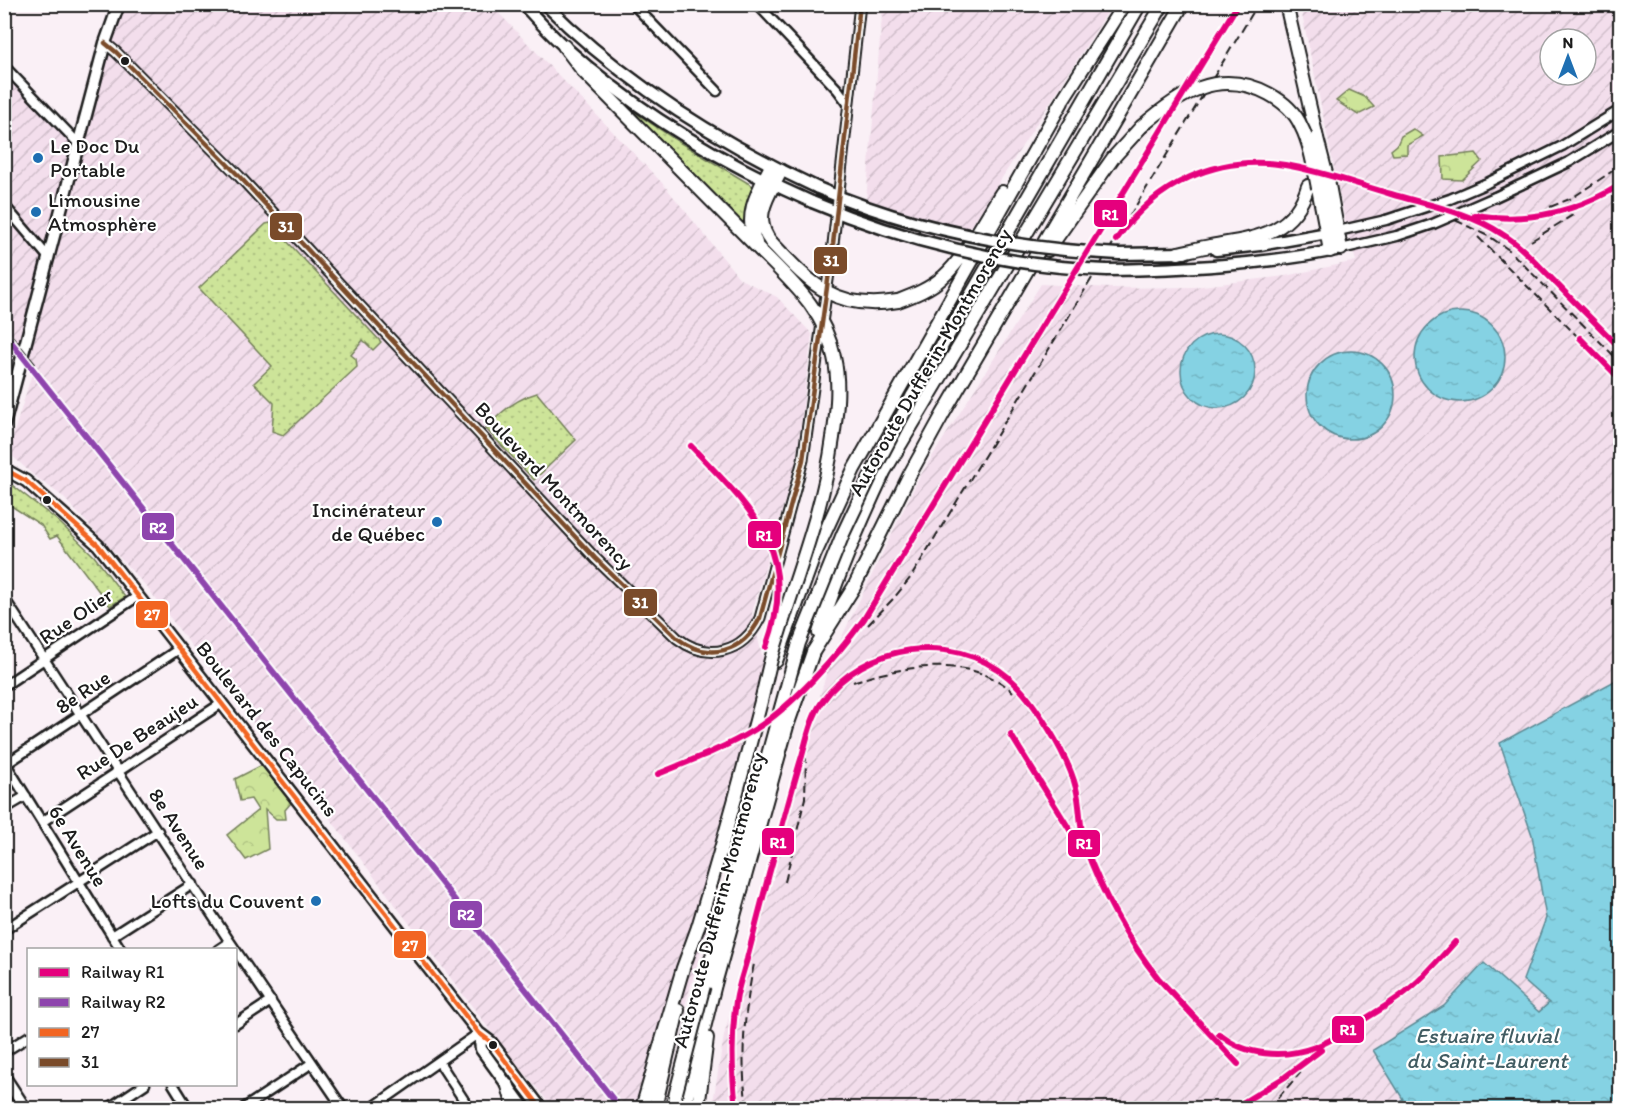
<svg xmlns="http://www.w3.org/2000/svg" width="1625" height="1113" font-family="Itim,sans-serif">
  <defs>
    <pattern id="industrial-furrows" width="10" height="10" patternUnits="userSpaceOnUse" patternTransform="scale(1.5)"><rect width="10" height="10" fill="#f3deec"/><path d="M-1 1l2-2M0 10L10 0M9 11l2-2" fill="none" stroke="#d0beca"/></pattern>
    <pattern id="grass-dots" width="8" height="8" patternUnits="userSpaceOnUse" patternTransform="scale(1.5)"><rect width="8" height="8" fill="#cde499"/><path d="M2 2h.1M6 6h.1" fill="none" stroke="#afc383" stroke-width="1.8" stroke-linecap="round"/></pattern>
    <pattern id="forest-crowns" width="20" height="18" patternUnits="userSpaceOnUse" patternTransform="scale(1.5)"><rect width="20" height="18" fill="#cde499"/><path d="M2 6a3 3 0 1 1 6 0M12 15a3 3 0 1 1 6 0" fill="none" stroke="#afc383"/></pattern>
    <pattern id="water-ripples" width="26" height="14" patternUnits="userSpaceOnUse" patternTransform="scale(1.5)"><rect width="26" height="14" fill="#85d2e3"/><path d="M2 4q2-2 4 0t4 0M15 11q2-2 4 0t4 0" fill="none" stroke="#72b4c2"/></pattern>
  </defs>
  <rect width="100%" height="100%" fill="#faf0f6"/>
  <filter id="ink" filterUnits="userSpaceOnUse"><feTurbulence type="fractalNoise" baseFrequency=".0167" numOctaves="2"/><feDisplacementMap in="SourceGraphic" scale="12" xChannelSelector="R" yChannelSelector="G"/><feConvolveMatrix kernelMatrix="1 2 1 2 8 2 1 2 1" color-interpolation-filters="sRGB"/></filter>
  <g filter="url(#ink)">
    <path fill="url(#industrial-furrows)" fill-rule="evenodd" d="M122 5H491L664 185 740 279 777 297 812 334 796 462 752 613 769 686 707 930 655 1108H553L493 1034 328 816 190 644 146 586 62 496 32 474 8 452 34 367 5 330 4 66 78 143Z
      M883 5H1112L972 225 959 231 878 209 866 200Z
      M1300 5H1620V678L1500 743 1532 835 1546 918 1524 980 1549 1003 1539 1012 1484 963 1444 1006 1373 1050 1403 1099 1389 1108H712L724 1036 741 972 830 661 920 476 1041 284 1110 288 1194 287 1285 276 1356 261 1347 230ZM1550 39H1586V75H1550Z"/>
    <path fill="url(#grass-dots)" stroke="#74805a" stroke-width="1.5" d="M634 112 679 142 753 186 748 229 631 116Z
      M270 223 381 342 373 350 363 340 351 355 356 359 357 367 283 435 272 431 274 403 254 383 272 366 199 288 266 224Z
      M537 393 576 440 534 480 486 429C499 413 516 399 537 393Z
      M4 485H12L58 521 94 556 125 597 110 606 57 536 50 539 41 525 5 502Z"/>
    <path fill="url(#forest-crowns)" stroke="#74805a" stroke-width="1.5" d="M1349 90 1365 97 1374 107 1358 115 1336 101Z
      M1413 129 1423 136 1407 145V154L1393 155 1391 150 1397 145 1401 136Z
      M1476 153 1482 161 1462 180 1443 179 1442 157Z
      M266 763 291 803 285 810 286 819H276L265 809 268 849 246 860 227 835 258 810 251 799 240 801 235 779Z"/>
    <path fill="url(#water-ripples)" stroke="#5b8993" stroke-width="1.5" d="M1415 357a45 45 0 1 1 90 0a45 45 0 1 1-90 0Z
      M1181 371a37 37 0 1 1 74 0a37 37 0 1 1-74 0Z
      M1307 395a44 44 0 1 1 88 0a44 44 0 1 1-88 0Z
      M1620 678V1108H1389L1403 1099 1373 1050 1444 1006 1484 963 1539 1012 1549 1003 1523 980 1546 918 1532 835 1500 743Z"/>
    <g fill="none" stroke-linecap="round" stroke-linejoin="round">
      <g stroke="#1c1c1c" stroke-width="13">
        <path id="minor" d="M633 4 717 91
          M757 4 838 90 847 102
          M105 43 116 52 239 176 595 558 677 638C708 662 743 653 760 618L803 460 833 244 860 4
          M4 66 78 143
          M1485 184 1562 146 1620 110
          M1495 197 1569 162 1620 131
          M4 205 49 258
          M1338 231 1386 220
          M1341 249 1397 236
          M4 598 230 942 343 1108
          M4 686 138 596
          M4 761 121 950
          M6 764 179 649
          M4 809 26 796
          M42 822 222 703
          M4 930 158 831
          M112 936 193 884
          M218 950 230 942
          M236 1024 271 1001
          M4 1052 28 1037
          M439 1062 469 1108
          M173 1084 188 1108
          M109 1108 145 1084
          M244 1108 312 1063
          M372 1108 479 1033"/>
      </g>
      <g stroke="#1c1c1c" stroke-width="15">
        <path id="major" d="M523 4C537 19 550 34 565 47 638 113 723 163 812 202
          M545 4C623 82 719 142 818 188
          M1216 250 1260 245 1333 232
          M1119 254 1185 253
          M1107 270C1184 269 1260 265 1336 250
          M4 425 105 43 119 4
          M4 469 26 481 98 545 479 1033 491 1042 541 1108
          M479 1033 481 1049 524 1108
          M4 1076 25 1108"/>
      </g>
      <g stroke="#1c1c1c" stroke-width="16">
        <path id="highway" d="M1286 4 1317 138
          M564 46 583 71 764 254
          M1058 107 1124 4
          M1329 185 1341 249
          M1318 188 1330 251
          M771 242C751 217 769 195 781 171
          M756 243C743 214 758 191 771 166
          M1048 250 1113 158 1141 127
          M1178 253C1188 251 1199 248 1210 246 1254 238 1293 236 1308 186
          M898 301C914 295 930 289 943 277 965 258 986 217 1002 192
          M912 397 1140 4
          M819 633C836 578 859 525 884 472L1163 4
          M813 652 854 587 910 474 943 414 1183 4
          M776 661 814 556 854 469 1062 102
          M508 1086 514 1108
          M642 1108 683 968 698 927
          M655 1108 678 1010
          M684 1108 715 984
          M698 1108 707 1038"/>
      </g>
      <use href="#minor" stroke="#fff" stroke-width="8"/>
      <use href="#major" stroke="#fff" stroke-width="10"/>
      <use href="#highway" stroke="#fff" stroke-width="12"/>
      <path stroke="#1c1c1c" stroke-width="2" stroke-dasharray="9 4.5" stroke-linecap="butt" d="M1550 207 1572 198 1620 166
        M1136 213C1149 200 1165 190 1181 182 1255 145 1323 175 1396 196 1432 206 1471 213 1503 234 1522 247 1537 264 1553 280 1575 303 1598 325 1620 348
        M1476 215C1528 223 1575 213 1620 185
        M1455 220 1490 237 1509 250 1620 362
        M1478 237 1620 379
        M1531 241 1576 213
        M4 326 36 365
        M691 446C752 510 801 552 766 647
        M868 625 894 598 911 577 1258 4
        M853 682C901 666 972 654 1013 692
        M1011 735 1082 850
        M658 774C690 761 725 748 754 730 793 706 837 656 864 619L1238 4
        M785 882 805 798 806 758
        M1217 1032C1243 1056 1285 1060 1317 1047 1331 1041 1343 1032 1356 1024 1371 1015 1386 1007 1399 997 1420 981 1437 962 1455 942
        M736 1108C732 1074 731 1036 736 1001 738 987 743 973 747 959 754 931 762 902 769 874 780 835 790 795 802 756 807 738 811 718 822 702 864 643 953 631 1008 677 1034 699 1068 756 1076 788 1081 807 1079 827 1085 846 1101 891 1128 941 1158 978L1238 1064
        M747 1108C740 1060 744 1012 754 964
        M1234 1108 1285 1077 1324 1047
        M1269 1108 1301 1072"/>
      <g stroke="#1c1c1c" stroke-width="13" stroke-linecap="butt">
        <path id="minor-bridge" d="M1386 220 1450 199 1485 184
          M1397 236 1433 224 1495 197"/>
      </g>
      <g stroke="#1c1c1c" stroke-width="15" stroke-linecap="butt">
        <path id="major-bridge" d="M818 188C913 229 1017 249 1119 254
          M812 202C904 241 1007 267 1107 270"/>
      </g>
      <g stroke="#1c1c1c" stroke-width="16" stroke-linecap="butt">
        <path id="highway-bridge" d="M1141 127C1179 94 1218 67 1269 94 1282 101 1295 112 1301 126 1310 143 1314 168 1318 188
          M1317 138 1329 185
          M771 242C810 283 835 312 898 301
          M698 927C720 854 740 782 759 709 764 691 767 673 772 656 793 583 823 513 833 438 837 411 840 383 834 357 825 312 795 285 764 254
          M715 984 787 726 813 652
          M672 1108 703 989 799 643 843 534 870 477 912 397"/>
      </g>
      <use href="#minor-bridge" stroke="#fff" stroke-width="8"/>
      <use href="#major-bridge" stroke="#fff" stroke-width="10"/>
      <use href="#highway-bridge" stroke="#fff" stroke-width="12"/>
      <g stroke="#fff" stroke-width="9">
        <path id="bus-1" d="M4 469 26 481 98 545 479 1033 491 1042 541 1108"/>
      </g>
      <g stroke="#fff" stroke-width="9">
        <path id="bus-2" d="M105 43 116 52 239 176 595 558 677 638C708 662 743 653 760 618L803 460 833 244 860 4"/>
      </g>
      <use href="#bus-1" stroke="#f26522" stroke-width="4.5"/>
      <use href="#bus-2" stroke="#7a4b2a" stroke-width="4.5"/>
      <g stroke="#fff" stroke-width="10">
        <path id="rail-1" d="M1475 215C1527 223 1575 213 1620 185
          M1116 240C1155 184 1216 154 1285 165 1321 171 1356 184 1391 194 1428 205 1469 212 1502 234 1522 246 1537 264 1553 280 1575 303 1598 325 1620 348
          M1580 338 1620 379
          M691 446C752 510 801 552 766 647
          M1011 735 1078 843
          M658 774C690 761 725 748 754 730 793 706 837 656 864 619L1238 4
          M1219 1034C1245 1056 1283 1059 1315 1047 1330 1042 1342 1033 1355 1025 1370 1016 1385 1007 1399 997 1420 982 1437 962 1455 942
          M736 1108C732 1074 731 1036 736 1001 738 987 743 973 747 959 754 931 762 902 769 874 780 835 790 795 802 756 807 738 811 718 822 702 864 643 953 631 1008 677 1034 699 1068 756 1076 788 1081 807 1079 827 1085 846 1101 891 1128 941 1158 978L1238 1064
          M1234 1108 1285 1077 1321 1050"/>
      </g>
      <g stroke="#fff" stroke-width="10">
        <path id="rail-2" d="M4 333 620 1108"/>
      </g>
      <use href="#rail-1" stroke="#e5007d" stroke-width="6"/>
      <use href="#rail-2" stroke="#8e44ad" stroke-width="6"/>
    </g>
  </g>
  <g fill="#1c1c1c" stroke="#fff" stroke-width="2">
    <circle cx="125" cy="61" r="5"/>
    <circle cx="47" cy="500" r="5"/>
    <circle cx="493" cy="1045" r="5"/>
  </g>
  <g fill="#1f6fb2" stroke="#fff" stroke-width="2">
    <circle cx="38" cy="158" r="6"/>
    <circle cx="36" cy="212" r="6"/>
    <circle cx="437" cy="522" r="6"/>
    <circle cx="316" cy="901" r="6"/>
  </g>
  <g text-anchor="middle" stroke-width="4.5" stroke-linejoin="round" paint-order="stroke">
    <g font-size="21" fill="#1c1c1c" stroke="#fff" text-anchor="start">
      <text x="50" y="153">Le Doc Du<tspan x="50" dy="24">Portable</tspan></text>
      <text x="48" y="207">Limousine<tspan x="48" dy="24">Atmosphère</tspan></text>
      <text x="425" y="517" text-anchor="end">Incinérateur<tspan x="425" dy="24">de Québec</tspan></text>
      <text x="304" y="908" text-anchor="end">Lofts du Couvent</text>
    </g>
    <g font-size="21" fill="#1c1c1c" stroke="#fff">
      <text transform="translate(930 362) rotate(-60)" y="7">Autoroute Dufferin-Montmorency</text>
      <text transform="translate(554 486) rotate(47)" y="7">Boulevard Montmorency</text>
      <text transform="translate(76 616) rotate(-34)" y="7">Rue Olier</text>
      <text transform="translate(83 692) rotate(-34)" y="7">8e Rue</text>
      <text transform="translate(267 729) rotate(52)" y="7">Boulevard des Capucins</text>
      <text transform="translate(137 737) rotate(-33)" y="7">Rue De Beaujeu</text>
      <text transform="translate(179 829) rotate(57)" y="7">8e Avenue</text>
      <text transform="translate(78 846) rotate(58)" y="7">6e Avenue</text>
      <text transform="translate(719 900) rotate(-75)" y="7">Autoroute Dufferin-Montmorency</text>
    </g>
    <g font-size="22" font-style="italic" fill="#415c62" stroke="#fff">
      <text x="1487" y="1043">Estuaire fluvial<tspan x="1487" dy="25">du Saint-Laurent</tspan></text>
    </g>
  </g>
  <g stroke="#fff" stroke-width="2">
    <rect x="1093" y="199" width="35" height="29" rx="6" fill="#e5007d"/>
    <rect x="269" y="212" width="34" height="29" rx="6" fill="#7a4b2a"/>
    <rect x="813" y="246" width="35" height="29" rx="6" fill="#7a4b2a"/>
    <rect x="141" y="512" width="34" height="29" rx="6" fill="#8e44ad"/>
    <rect x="747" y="520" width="35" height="29" rx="6" fill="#e5007d"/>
    <rect x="623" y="588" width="35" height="29" rx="6" fill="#7a4b2a"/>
    <rect x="135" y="600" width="34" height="29" rx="6" fill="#f26522"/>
    <rect x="761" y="827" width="34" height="29" rx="6" fill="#e5007d"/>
    <rect x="1067" y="829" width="34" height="29" rx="6" fill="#e5007d"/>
    <rect x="449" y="900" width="34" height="29" rx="6" fill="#8e44ad"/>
    <rect x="393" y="930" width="34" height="29" rx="6" fill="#f26522"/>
    <rect x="1331" y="1015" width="34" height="29" rx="6" fill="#e5007d"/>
  </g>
  <g font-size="16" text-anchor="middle" font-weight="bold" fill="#fff">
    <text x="1110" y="220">R1</text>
    <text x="286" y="232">31</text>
    <text x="831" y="266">31</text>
    <text x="158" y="533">R2</text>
    <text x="764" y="541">R1</text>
    <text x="640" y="608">31</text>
    <text x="152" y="620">27</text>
    <text x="778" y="848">R1</text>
    <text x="1084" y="849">R1</text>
    <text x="466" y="920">R2</text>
    <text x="410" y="951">27</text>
    <text x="1348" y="1035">R1</text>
  </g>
  <rect width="1625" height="1113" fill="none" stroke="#fff" stroke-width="24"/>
  <rect x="12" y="12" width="1601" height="1089" fill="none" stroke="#1c1c1c" stroke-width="2" filter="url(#ink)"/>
  <rect x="27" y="948" width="210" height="138" fill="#ffffff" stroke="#a4a4a4" stroke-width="1.5"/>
  <rect x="39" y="968" width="30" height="9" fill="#e5007d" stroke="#a4a4a4" stroke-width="1.5"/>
  <text x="81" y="978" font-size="18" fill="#1c1c1c">Railway R1</text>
  <rect x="39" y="998" width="30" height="9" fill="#8e44ad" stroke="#a4a4a4" stroke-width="1.5"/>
  <text x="81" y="1008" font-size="18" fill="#1c1c1c">Railway R2</text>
  <rect x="39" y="1028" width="30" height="9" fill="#f26522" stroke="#a4a4a4" stroke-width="1.5"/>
  <text x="81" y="1038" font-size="18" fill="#1c1c1c">27</text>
  <rect x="39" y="1058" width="30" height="9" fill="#7a4b2a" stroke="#a4a4a4" stroke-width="1.5"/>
  <text x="81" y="1068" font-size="18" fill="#1c1c1c">31</text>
  <g transform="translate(1568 57)"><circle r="28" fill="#ffffff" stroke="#a4a4a4" stroke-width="1.5"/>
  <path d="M0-4.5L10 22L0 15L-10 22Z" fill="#1f6fb2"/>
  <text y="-9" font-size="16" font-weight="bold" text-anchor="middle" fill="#1c1c1c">N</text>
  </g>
</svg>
